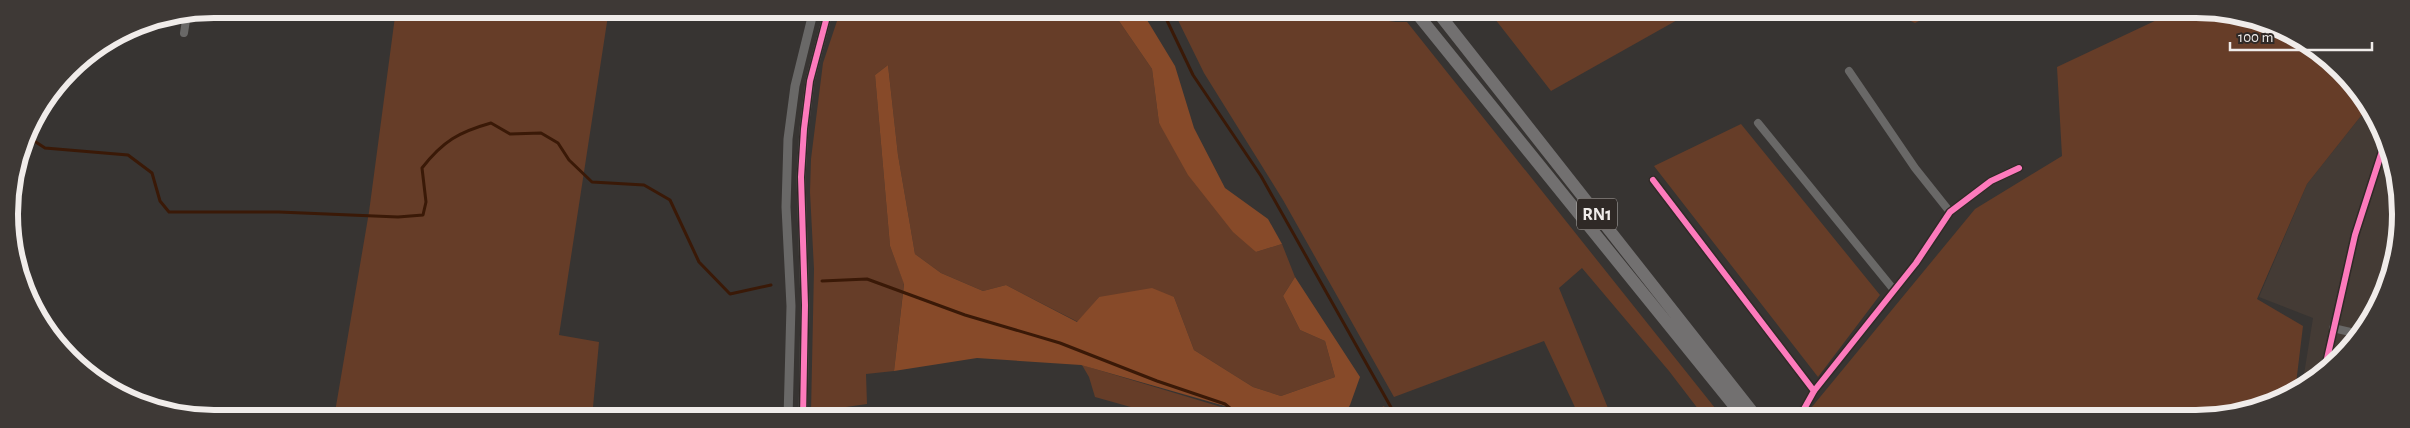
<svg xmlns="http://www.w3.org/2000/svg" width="2410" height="428" font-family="'Alegreya Sans',sans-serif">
  <rect width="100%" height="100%" fill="#373432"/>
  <path fill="#443b35" d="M2368 107 2394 161 2400 240 2380 305 2341 359 2302 387 2313 318 2259 297 2307 184Z
    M820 409 859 418H821Z"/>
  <path fill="#663d28" d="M396 9H609L559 335 599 342 592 418H334L369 212Z
    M841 9 1144 10V15L1119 21 1152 69 1159 123 1256 252 1282 244 1295 277 1283 296 1300 330 1325 341 1335 377 1281 396 1253 387 1194 350 1174 297H1099L1078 322 1006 285 983 291 941 273 915 254 898 155 888 65 875 75 890 246 904 283 894 371 866 374 867 404 811 412 814 269 810 192 811 159 823 63Z
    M1173 10H1312L1396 22H1407L1723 418H1705L1669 371 1582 268 1559 288 1612 418H1580L1544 341 1394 397 1283 200 1204 73Z
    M1488 10H1695L1551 91Z
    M1887 10H1941L1915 23Z
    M2178 10H2223L2298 36 2359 89 2368 107 2307 184 2257 299 2303 326 2295 392 2287 398 2210 419H1802L1975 209 2062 156 2057 67Z
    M1741 124 1880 295 1818 377 1654 166Z
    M1082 365 1241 413 1267 418H1170L1095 397 1089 377Z
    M1384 406 1391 418H1361Z"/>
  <path fill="#874a29" d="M1144 15 1175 66 1194 128 1225 188 1268 219 1282 244 1256 252 1233 232 1188 175 1159 123 1152 69 1119 21Z
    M888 65 898 155 915 254 941 273 983 291 1006 285 1077 322 1099 297 1152 288 1174 297 1194 350 1253 387 1281 396 1335 377 1325 341 1300 330 1283 296 1295 277 1360 377 1350 405 1342 418H1267L1081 365 977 358 894 371 904 284 890 246 875 75Z"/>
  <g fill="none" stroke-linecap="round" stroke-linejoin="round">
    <path stroke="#3a1907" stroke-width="3" d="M1162 10 1193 75 1261 176 1397 418
      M25 135 45 148 128 155 152 173 160 201 169 212H279L398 217 423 215 426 202 422 168C443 141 459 132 491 123L510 134 541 133 558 143 569 160 592 182 644 185 670 200 699 262 730 294 771 285
      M822 281 867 279 965 315 1060 343 1157 381 1225 404 1242 418"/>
    <path stroke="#696867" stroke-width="8" d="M184 33 187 14
      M1849 71 1915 168 1950 212
      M1758 123 1894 290
      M1653 180 1814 391
      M2333 328 2359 334
      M2324 372 2355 235 2385 142
      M1791 419 1804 409 1814 391 1916 263 1950 212 1991 181 2019 168"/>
    <path stroke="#696867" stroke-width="9" d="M788 418 791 306 786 207 788 139 795 86 814 9
      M803 418 805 305 801 177 804 129 810 81 829 9"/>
    <path stroke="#727070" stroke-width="12" d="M1414 10 1744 418
      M1436 10 1758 419"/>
    <g stroke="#2f2926" stroke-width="9">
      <path id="cycleway" d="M1653 180 1814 391
        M2324 372 2355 235 2385 142
        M803 418 805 305 801 177 804 129 810 81 829 9
        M1791 419 1804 409 1814 391 1916 263 1950 212 1991 181 2019 168"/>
    </g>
    <use href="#cycleway" stroke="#fd7abc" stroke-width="6"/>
  </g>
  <g text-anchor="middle" stroke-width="5" stroke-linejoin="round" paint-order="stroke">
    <rect fill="#2f2926" stroke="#b6b2af" stroke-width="1" x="1577" y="198.5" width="40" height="31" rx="4"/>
    <g font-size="18" font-weight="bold" fill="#f0ecea">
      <text x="1597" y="220">RN1</text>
    </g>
  </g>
  <path d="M0 0H2410V428H0ZM214 18H2196A196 196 0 0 1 2392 214V214A196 196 0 0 1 2196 410H214A196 196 0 0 1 18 214V214A196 196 0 0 1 214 18Z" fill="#3e3936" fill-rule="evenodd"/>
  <path fill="none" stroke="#f0ecea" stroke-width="6" d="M214 18H2196A196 196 0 0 1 2392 214V214A196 196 0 0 1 2196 410H214A196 196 0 0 1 18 214V214A196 196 0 0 1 214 18Z"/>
  <path d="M2230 42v8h142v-8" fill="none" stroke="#f0ecea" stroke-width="2.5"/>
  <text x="2238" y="42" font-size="15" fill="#f0ecea" stroke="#2f2926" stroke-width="4" paint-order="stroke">100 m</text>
</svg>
